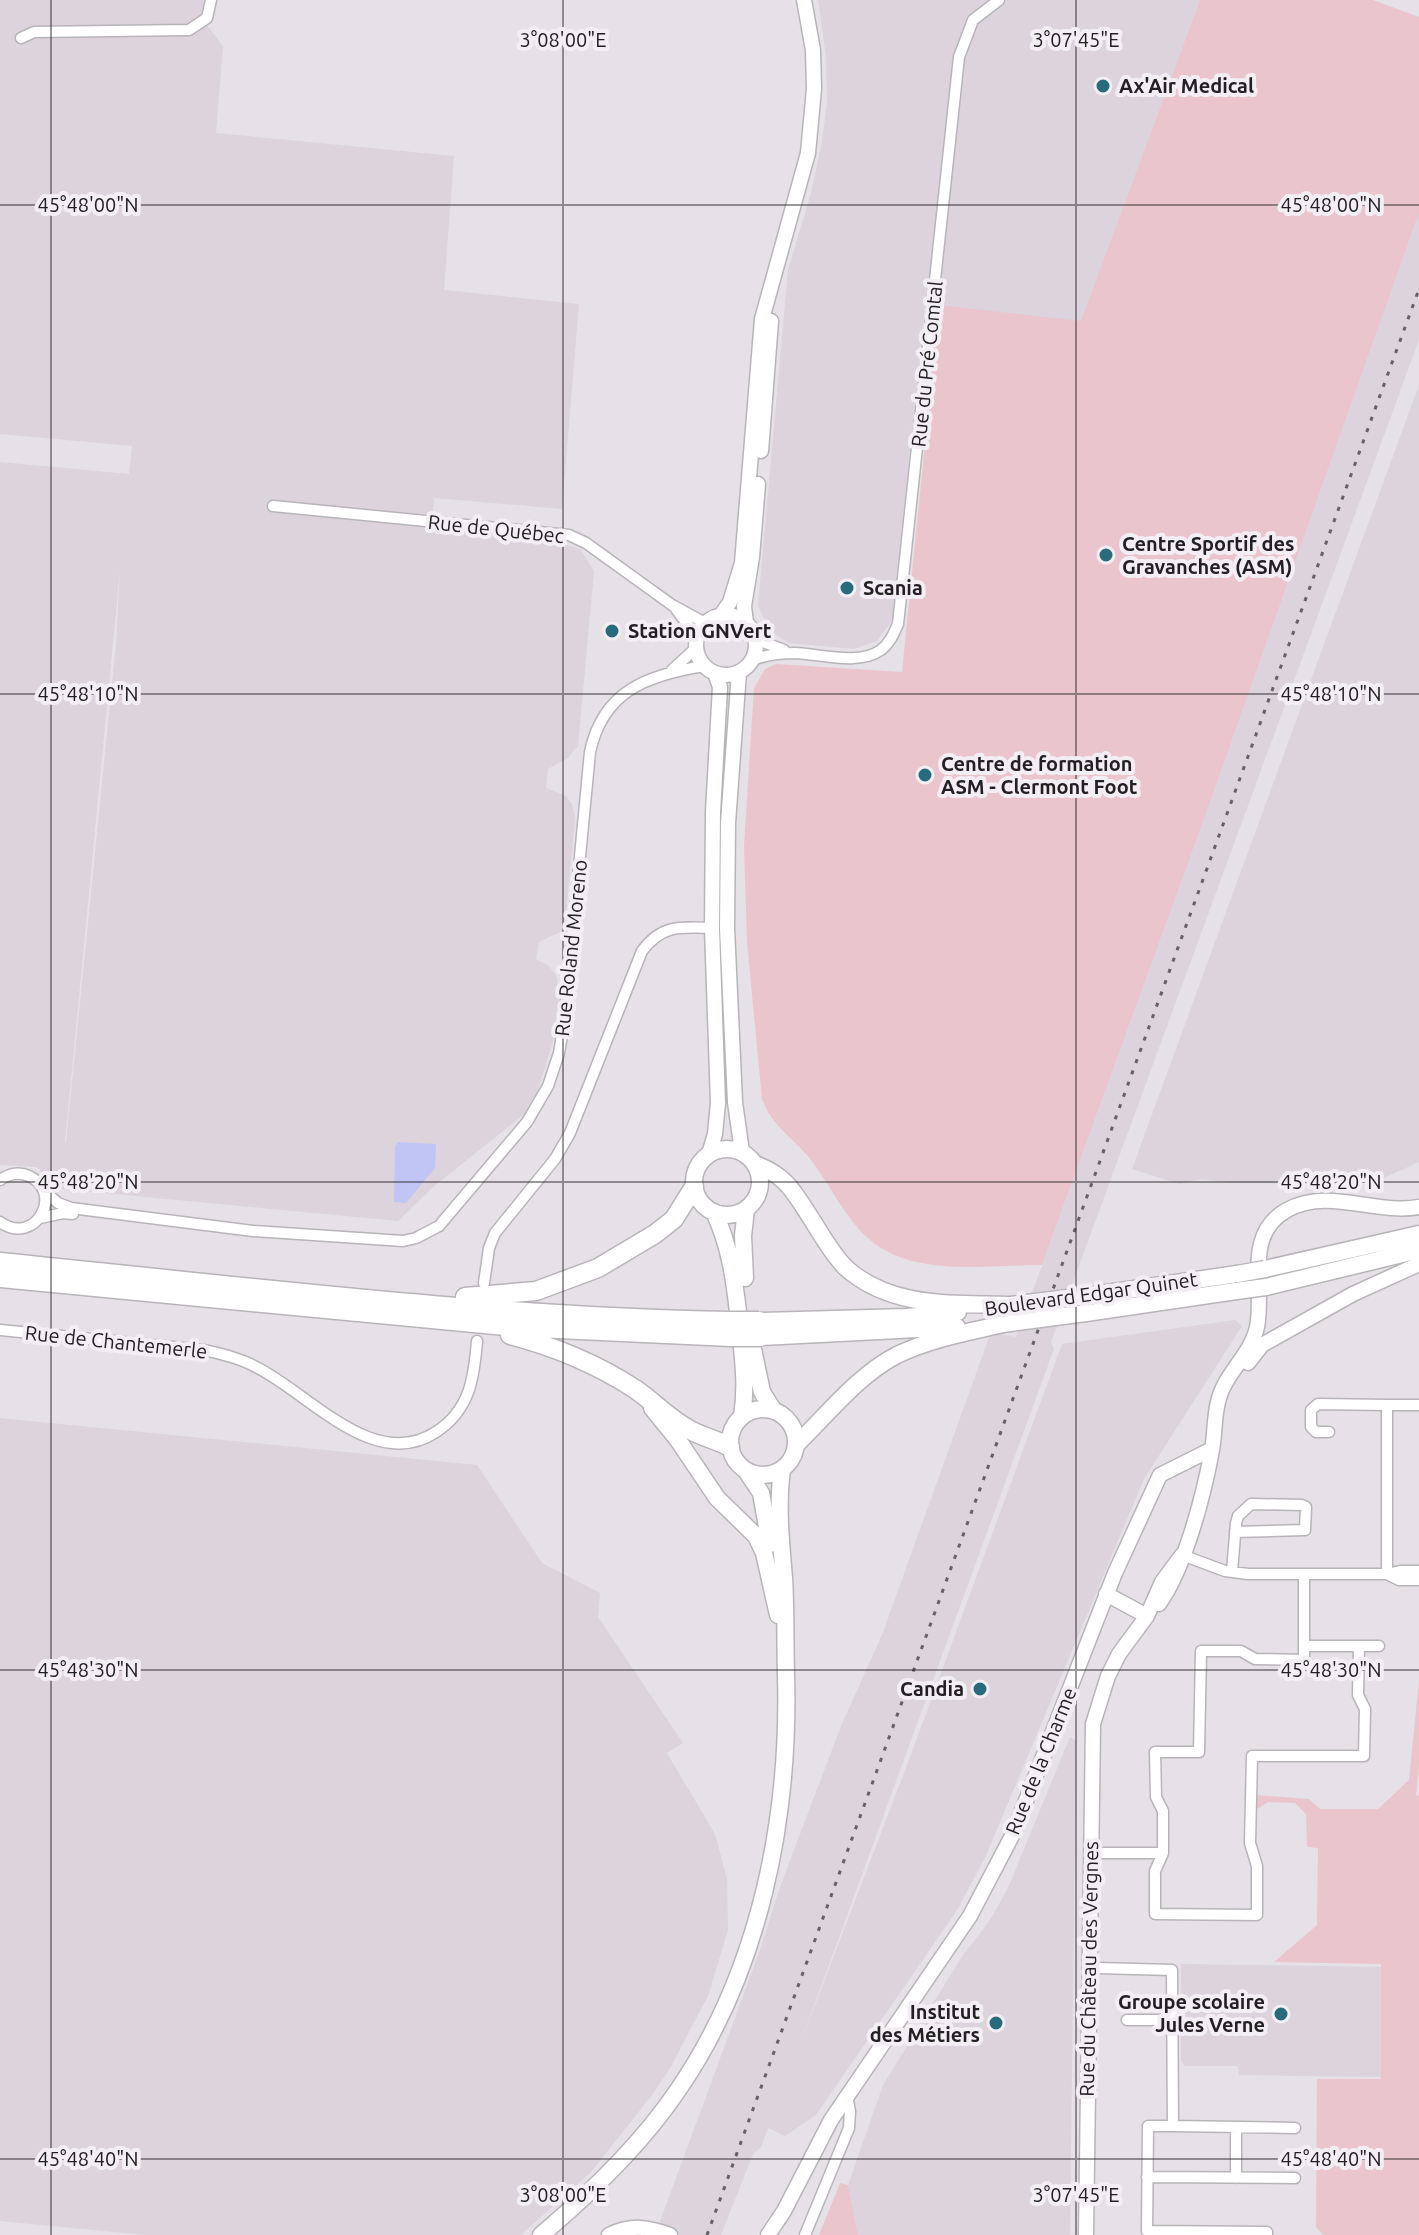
<svg xmlns="http://www.w3.org/2000/svg" width="1419" height="2235" font-family="Ubuntu,sans-serif">
  <rect width="100%" height="100%" fill="#e5e1e6"/>
  <path fill="#dcd3dd" fill-rule="evenodd" d="M0 0H204L203 20 223 46 216 133 454 156 444 290 579 304 562 509 434 498 432 529 565 544 581 550 594 571 578 746 568 758 548 769 546 788 566 796 572 804 575 818 565 925 560 932 539 942 536 959 549 966 557 977 559 993 556 1032 538 1090 523 1115 433 1187 398 1221 61 1189 36 1167 0 1165V462L129 474 132 446 0 434ZM120 570 116 644 66 1143 65 1142Z
    M818 0H1200L1081 322 925 304 892 621 877 641 854 649 788 643 769 630 758 605 788 270 811 193 822 142 827 103 826 57Z
    M1419 213V340L1051 1342 1054 1349 799 2047 909 1760 1062 1344 1235 1320 1242 1326 1144 1479 985 1858 957 1910 816 2115 785 2136 768 2128 761 2147 753 2154 721 2235H655L760 1950 780 1887 841 1726 882 1635 991 1332 1016 1337 1198 836Z
    M1419 385V1162L1377 1181 1351 1184 1231 1183 1202 1179 1179 1184 1132 1169Z
    M0 1418 477 1465 542 1563 600 1593 598 1617 683 1743 667 1753 715 1834 727 1879 728 1930 708 1996 669 2070 652 2095 591 2172 521 2235H145L0 2221Z
    M1070 1737 1076 1741 1070 2235H858L848 2185 883 2085 961 1958 990 1920 1008 1888Z
    M1181 1964 1381 1967V2077L1239 2075 1238 2066H1185L1181 2062Z"/>
  <path fill="#eac5cd" d="M1200 0H1373L1419 17V213L1198 836 1042 1265C987 1265 914 1278 869 1239 846 1219 830 1185 811 1160 793 1137 773 1128 762 1099L747 942 744 846 754 688 765 669 776 664 902 672 939 305 1081 321Z
    M1419 1681V1766L1416 1795 1419 1796V2235H1323L1316 2227 1317 2079H1381V1964L1274 1962 1317 1925 1318 1848 1307 1847 1306 1814 1295 1803 1268 1802 1257 1809 1256 1795 1309 1799 1320 1809H1378L1409 1780Z
    M840 2183 848 2185 858 2235H819Z"/>
  <path fill="#c0c5f6" d="M398 1142 436 1144 435 1168 406 1203 394 1202 395 1147Z"/>
  <g fill="none" stroke-linecap="round" stroke-linejoin="round">
    <g stroke="#b8b5b9" stroke-width="13">
      <path id="street" d="M21 38 34 32 189 30 207 18 211 0
        M273 506 569 535 586 543 672 605 705 623
        M676 609 697 637
        M755 639 784 650
        M752 660C766 655 779 653 795 653 821 654 858 666 881 650 890 643 894 633 898 624L959 57 973 20 999 0
        M672 670 696 648
        M0 1180C9 1174 18 1171 29 1176 65 1193 35 1247 0 1222
        M43 1190 58 1203 71 1208 253 1231 403 1241 416 1238 439 1226 527 1122 548 1086 559 1053 564 1023 590 752C603 691 647 675 704 666
        M40 1218 63 1213 73 1214
        M484 1283 489 1248 495 1233 555 1159 570 1133 642 951C662 924 681 927 712 928
        M0 1330 204 1350C221 1354 240 1358 256 1367 309 1393 374 1473 436 1432 470 1410 474 1378 477 1341
        M1329 1432H1316L1311 1427V1410L1318 1404 1387 1405
        M1182 1555 1225 1571 1248 1574H1387L1400 1571H1419
        M1232 1572 1236 1523 1238 1516 1251 1504 1302 1505 1306 1507 1305 1530 1235 1532
        M1387 1574V1405H1419
        M1387 1574 1399 1580H1419
        M1304 1646H1359L1358 1695 1365 1709 1364 1756H1252L1250 1843 1257 1866V1915L1155 1914V1871L1163 1853V1811L1156 1797 1155 1752H1199L1201 1651H1241L1255 1659 1304 1660V1574
        M1359 1646H1379
        M1090 1853H1163
        M1097 1968 1172 1970 1173 2126H1148L1147 2231 1267 2232V2235
        M1127 2020H1172
        M1173 2126 1295 2128
        M1147 2177 1295 2178
        M1236 2178V2127
        M805 2235 849 2128 850 2111 847 2096"/>
    </g>
    <g stroke="#b8b5b9" stroke-width="17">
      <path id="secondary" d="M761 451 771 321
        M721 615 730 602 742 563 762 319 808 153 814 89 813 50 804 0
        M696 645a30 30 0 1 1 60 0a30 30 0 1 1-60 0Z
        M746 623 744 606 752 557 758 484
        M739 672 728 823 727 928 735 1102 742 1152
        M709 1154 715 1134 718 1103 712 928 713 812 720 687 715 673
        M1248 1363 1262 1345 1353 1294 1419 1264
        M1106 1594 1147 1616
        M1159 1604C1185 1568 1204 1494 1212 1450 1215 1434 1214 1417 1218 1402 1224 1374 1251 1355 1257 1327 1265 1287 1243 1234 1287 1210 1328 1187 1376 1215 1419 1207
        M609 2235C631 2224 649 2227 670 2235
        M768 2235 784 2211 831 2120 970 1916 1013 1834 1115 1573 1160 1475 1212 1449
        M1086 2235 1093 1724 1108 1676 1119 1654 1147 1616 1162 1582 1182 1555"/>
    </g>
    <g stroke="#b8b5b9" stroke-width="19">
      <path id="primary" d="M694 1182a33 33 0 1 1 66 0a33 33 0 1 1-66 0Z
        M755 1164C788 1176 795 1194 814 1223 824 1239 833 1255 846 1268 892 1309 954 1303 1011 1305
        M714 1212C732 1250 735 1287 740 1328 743 1359 747 1386 742 1416
        M1265 1269 1419 1234
        M745 1278 743 1236 746 1209
        M1266 1287 1419 1250
        M1093 1295 1237 1274
        M1086 1313 1236 1291
        M759 1321 907 1317 958 1312
        M761 1337 957 1327
        M753 1349 762 1392 774 1411
        M652 1408 678 1440 717 1498 756 1536 764 1553 778 1615
        M730 1442a33 33 0 1 1 66 0a33 33 0 1 1-66 0Z
        M796 1445C827 1415 858 1375 897 1355 930 1339 968 1332 1003 1324
        M747 1472 761 1493 770 1544
        M541 2235C592 2192 641 2145 678 2090 760 1971 790 1818 786 1675 785 1643 786 1610 784 1578 781 1541 777 1507 782 1470"/>
    </g>
    <g stroke="#b8b5b9" stroke-width="21">
      <path id="highway" d="M0 1262C242 1286 486 1317 730 1321
        M0 1278 515 1327 731 1337
        M465 1297 536 1291 598 1268 655 1234 674 1219 694 1187
        M510 1335C556 1347 595 1363 635 1389 654 1402 669 1419 690 1430 703 1437 717 1440 730 1447"/>
    </g>
    <use href="#street" stroke="#fff" stroke-width="10"/>
    <use href="#secondary" stroke="#fff" stroke-width="14"/>
    <use href="#primary" stroke="#fff" stroke-width="16"/>
    <use href="#highway" stroke="#fff" stroke-width="18"/>
    <path stroke="#656266" stroke-width="3" stroke-dasharray="4 8" stroke-linecap="butt" d="M707 2235 1419 289"/>
    <g stroke="#b8b5b9" stroke-width="19" stroke-linecap="butt">
      <path id="primary-bridge" d="M1237 1274 1265 1269
        M1236 1291 1266 1287
        M1011 1305 1093 1295
        M1003 1324 1086 1313"/>
    </g>
    <g stroke="#b8b5b9" stroke-width="21" stroke-linecap="butt">
      <path id="highway-bridge" d="M730 1321H759
        M731 1337H761"/>
    </g>
    <use href="#primary-bridge" stroke="#fff" stroke-width="16"/>
    <use href="#highway-bridge" stroke="#fff" stroke-width="18"/>
  </g>
  <path fill="none" stroke="#222022" stroke-width="2" stroke-opacity="0.45" d="M51 0V2235M563 0V2235M1076 0V2235M0 205H1419M0 694H1419M0 1182H1419M0 1670H1419M0 2159H1419"/>
  <g fill="#286b7c" stroke="#f2eef3" stroke-width="3">
    <circle cx="1103" cy="86" r="8"/>
    <circle cx="1106" cy="555" r="8"/>
    <circle cx="847" cy="588" r="8"/>
    <circle cx="612" cy="631" r="8"/>
    <circle cx="925" cy="775" r="8"/>
    <circle cx="980" cy="1689" r="8"/>
    <circle cx="1281" cy="2014" r="8"/>
    <circle cx="996" cy="2023" r="8"/>
  </g>
  <g text-anchor="middle" stroke-width="8" stroke-linejoin="round" paint-order="stroke">
    <g font-size="20" font-weight="bold" fill="#222022" stroke="#f2eef3" text-anchor="start">
      <text x="1119" y="93">Ax'Air Medical</text>
      <text x="1122" y="551">Centre Sportif des<tspan x="1122" dy="23">Gravanches (ASM)</tspan></text>
      <text x="863" y="595">Scania</text>
      <text x="628" y="638">Station GNVert</text>
      <text x="941" y="771">Centre de formation<tspan x="941" dy="23">ASM - Clermont Foot</tspan></text>
      <text x="964" y="1696" text-anchor="end">Candia</text>
      <text x="1265" y="2009" text-anchor="end">Groupe scolaire<tspan x="1265" dy="23">Jules Verne</tspan></text>
      <text x="980" y="2019" text-anchor="end">Institut<tspan x="980" dy="23">des Métiers</tspan></text>
    </g>
    <g font-size="20" fill="#222022" stroke="#f2eef3">
      <text transform="translate(927 364) rotate(-84)" y="7">Rue du Pré Comtal</text>
      <text transform="translate(496 529) rotate(6)" y="7">Rue de Québec</text>
      <text transform="translate(571 948) rotate(-84)" y="7">Rue Roland Moreno</text>
      <text transform="translate(1091 1294) rotate(-8)" y="7">Boulevard Edgar Quinet</text>
      <text transform="translate(116 1342) rotate(6)" y="7">Rue de Chantemerle</text>
      <text transform="translate(1041 1761) rotate(-68)" y="7">Rue de la Charme</text>
      <text transform="translate(1089 1969) rotate(-89)" y="7">Rue du Château des Vergnes</text>
    </g>
  </g>
  <g font-size="20" text-anchor="middle" fill="#222022" stroke="#f2eef3" stroke-width="8" stroke-linejoin="round" paint-order="stroke">
    <text x="563" y="47">3°08'00"E</text>
    <text x="1076" y="47">3°07'45"E</text>
    <text x="1331" y="212">45°48'00"N</text>
    <text x="88" y="212">45°48'00"N</text>
    <text x="1331" y="701">45°48'10"N</text>
    <text x="88" y="701">45°48'10"N</text>
    <text x="88" y="1189">45°48'20"N</text>
    <text x="1331" y="1189">45°48'20"N</text>
    <text x="88" y="1677">45°48'30"N</text>
    <text x="1331" y="1677">45°48'30"N</text>
    <text x="88" y="2166">45°48'40"N</text>
    <text x="1331" y="2166">45°48'40"N</text>
    <text x="563" y="2202">3°08'00"E</text>
    <text x="1076" y="2202">3°07'45"E</text>
  </g>
</svg>
